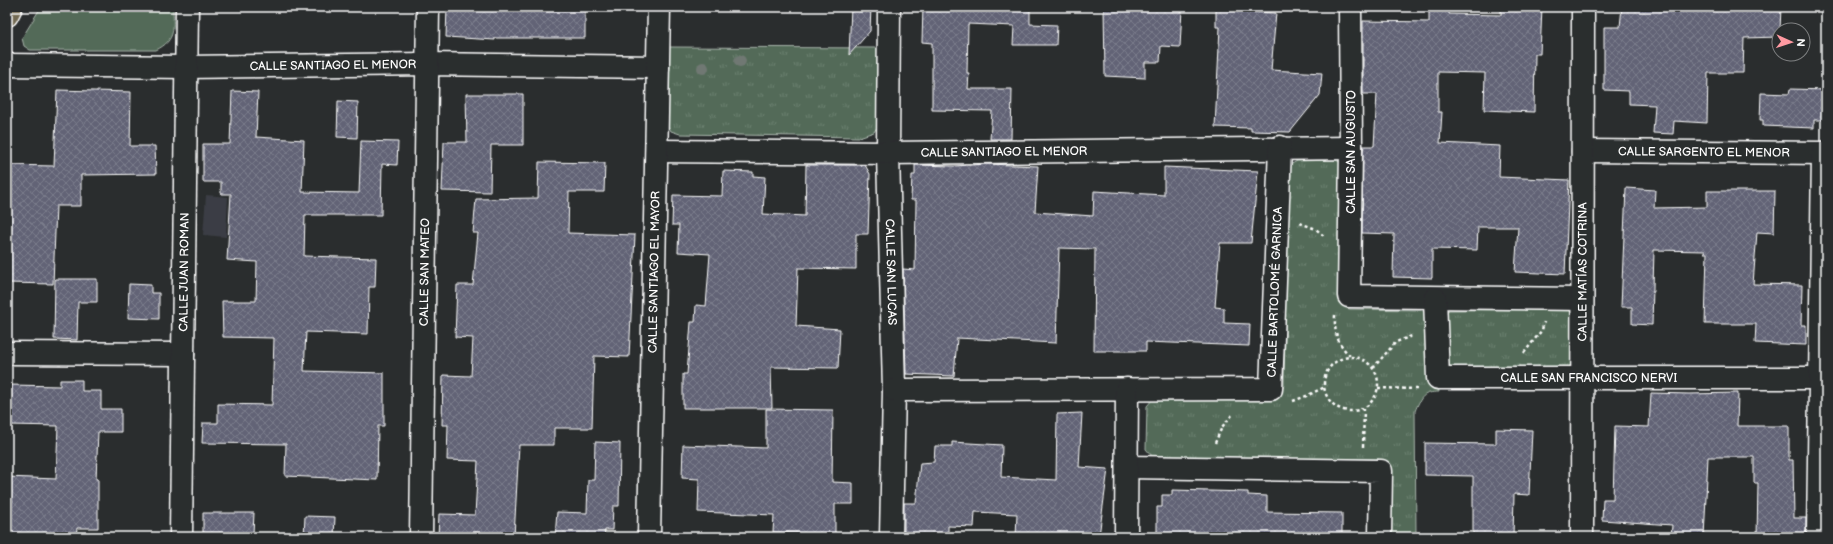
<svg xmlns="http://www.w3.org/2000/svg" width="1833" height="544" font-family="'Balsamiq Sans',sans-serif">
  <defs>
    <pattern id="park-tufts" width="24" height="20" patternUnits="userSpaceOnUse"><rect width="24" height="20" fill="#536b58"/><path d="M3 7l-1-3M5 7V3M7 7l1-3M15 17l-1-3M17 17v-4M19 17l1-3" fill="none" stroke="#6d8171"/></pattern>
    <pattern id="building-cross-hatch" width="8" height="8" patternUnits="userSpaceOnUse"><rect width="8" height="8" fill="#626476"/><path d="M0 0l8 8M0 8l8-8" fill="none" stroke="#7a7b8b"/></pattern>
  </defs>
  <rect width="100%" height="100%" fill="#2a2d2e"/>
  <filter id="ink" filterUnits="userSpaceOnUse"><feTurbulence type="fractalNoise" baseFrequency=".025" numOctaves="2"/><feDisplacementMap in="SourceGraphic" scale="8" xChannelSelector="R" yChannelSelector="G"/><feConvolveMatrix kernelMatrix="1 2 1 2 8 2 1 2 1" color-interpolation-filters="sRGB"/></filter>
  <g filter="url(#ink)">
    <path fill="#3b3e44" d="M206 195 228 197 226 237 203 235Z"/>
    <path fill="#536b58" stroke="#a9b5ac" d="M41 7H173C173 27 177 40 156 50H30L24 46 22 38Z"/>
    <path fill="url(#park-tufts)" stroke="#a9b5ac" d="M668 47 880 48 879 124 874 132 859 137 680 134 671 131 667 124Z
      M1335 160 1340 162 1343 172 1338 299C1341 305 1343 308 1350 309L1421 310 1425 312 1439 392C1423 392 1421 397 1415 411L1416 537H1391L1390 465 1386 461 1378 459H1159L1153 457 1146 449 1147 406 1153 399 1281 391 1284 385 1288 170 1290 165 1297 161Z
      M1574 309 1578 367 1446 368V313L1449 310Z"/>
    <path fill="url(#building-cross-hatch)" stroke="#fff" d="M447 7H585V38H495V40L446 37Z
      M851 7H871L870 31 849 55Z
      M923 7H1030V24L1057 25 1056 45H1013L1014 26 968 24 967 73H969L968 89H1012L1011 139H990L992 111 932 110V43L922 42Z
      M1104 7 1182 9 1180 47 1161 46 1160 62H1145V78L1105 76Z
      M1216 7H1254V12L1276 13 1271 70 1322 73 1320 95 1290 132 1251 131V128L1215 127 1220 27H1216Z
      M1429 7H1449V14L1501 15V7H1542L1540 54H1535L1534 112 1484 110 1485 73 1438 72V112H1442L1440 143 1500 146 1499 177 1569 180 1565 274 1515 272 1518 227H1478L1477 250 1432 249V278L1393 277 1394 234 1362 233 1363 146H1374L1377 94H1363V21L1429 22Z
      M1622 7H1705L1749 9V7H1781L1780 30H1779V37L1744 38 1743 73H1708L1707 123 1674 121 1673 134 1653 133 1655 105 1629 104V91L1604 90V27H1620Z
      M1790 89 1826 90V120H1814V128L1763 126V120H1760L1761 93 1789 94Z
      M57 90 131 92 130 146H155L156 174 81 175V206H56L53 284 7 283V165L54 166Z
      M232 91 258 92 256 137 304 140 302 192 359 193 361 141 398 142 397 165 382 164 381 215H305L304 256 376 258 375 287H369L368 334 306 332 304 371 384 373V426H378L377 480 285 476 286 444 202 443 203 423H218V404L272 405 274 338 223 337 222 301H256L257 262 227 260 231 194H221V182H203V144H230Z
      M466 94H523V145H491L490 192 442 191 444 142H467Z
      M338 101 358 102 357 138 337 137Z
      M539 162 605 163 604 192H569L568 233 635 235 629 357 594 356 592 428H554V445H519L514 537H438L439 514 475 515 478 461 447 460 448 425H442L443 375 471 376 473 338 455 337 457 285H473L478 233H473L476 199 538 198Z
      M987 164 1038 166 1035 212 1093 216 1094 191 1164 195V167L1258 171 1251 243H1220L1215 307 1224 308V323L1250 324 1249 346 1146 342V351H1094L1095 249 1059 248 1056 343 957 338 954 376 906 374 903 269 915 270 916 200H911L912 175H915V165L954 166Z
      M806 165H865L870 174 868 234H856V269L798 268 796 326 840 329 838 368 771 367 772 408H683V374H687L691 322H695L696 305 706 306 710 254 678 252 679 225H672L673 195 722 196 723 171 753 172V176L765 177 763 214 805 216Z
      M1626 188 1655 190 1654 208 1707 207V191H1775L1774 233 1757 232 1753 284 1802 285 1801 325H1806V345L1755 343 1756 324H1705L1707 253H1704L1705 251 1654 250 1652 325 1632 324V307H1621Z
      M55 279H97V302H78L77 340 54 339Z
      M129 284 151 285V293H159V319L128 318Z
      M60 380H82V391H101V409H121V432H98L96 479H98V528H77L76 537H10L12 499 7 498V477L56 479 58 426 10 425V385L60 386Z
      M1651 393 1689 394 1738 393 1737 426H1789V460H1793L1794 518H1806V537H1757L1758 483H1754V457H1708L1704 537H1671L1672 525 1602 520 1603 499H1613L1615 426 1649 427Z
      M766 409 833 410 832 482 853 483V504H835V537H815V534L773 532 774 515 698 512 699 479 682 478 683 445 766 448Z
      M1082 413 1079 467 1108 469 1099 536 1076 534V537H1016L1017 514 975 512 974 527 948 526V537H904V503H916L920 463 934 462 935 446H952V442L1002 445 1001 477 1056 480 1057 414Z
      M1496 429 1532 430 1529 495 1514 494 1513 537H1473V476L1425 475V443L1496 444Z
      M595 442 620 443 619 506H613L612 530H605L604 537H555L557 512 587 513 588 480H594Z
      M1172 490 1248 492V495L1267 496V512L1342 513V537L1157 536V507H1162V495H1172Z
      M203 513H254L253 533H203Z
      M305 516 335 517 334 537H304Z"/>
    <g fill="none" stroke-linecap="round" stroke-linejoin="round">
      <g stroke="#fff" stroke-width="25">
        <g id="minor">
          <path id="s1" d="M889 7 888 153 894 390 891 537"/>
          <path d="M1350 7 1351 148 1349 296 1582 299"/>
          <path id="s2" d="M7 65 186 67 427 64 658 67"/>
          <path id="s3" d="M657 151 888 153 1351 148"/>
          <path id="s4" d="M1583 151 1826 153"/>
          <path id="s5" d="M1435 298 1438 378H1820"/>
          <path d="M7 353 183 354"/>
          <path id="s6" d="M894 390 1271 389 1280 147"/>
          <path d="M1128 467 1381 471 1380 537"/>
          <path id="s7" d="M181 537 187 7"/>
          <path id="s8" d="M421 537 428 7"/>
          <path id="s9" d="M649 537 659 7"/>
          <path d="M1126 537 1127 389"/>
          <path id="s10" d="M1582 537 1583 7"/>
          <path d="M1818 537 1823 153"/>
        </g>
      </g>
      <g stroke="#fff" stroke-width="25">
        <path id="major" d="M7 15 11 7"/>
      </g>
      <path stroke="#fff" stroke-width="2.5" stroke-dasharray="3 3" stroke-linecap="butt" d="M1300 223 1316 229 1325 237
        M1335 315C1334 334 1338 344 1351 357
        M1524 353 1542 330 1544 322
        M1324 384a27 27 0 1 1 54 0a27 27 0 1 1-54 0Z
        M1373 368 1396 342 1412 336
        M1378 388 1417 389
        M1293 401 1304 397 1325 387
        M1215 443 1222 427 1233 414
        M1363 447 1364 407"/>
      <use href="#minor" stroke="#2a2d2e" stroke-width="22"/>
      <use href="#major" stroke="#736b52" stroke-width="22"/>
    </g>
    <g fill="#707873">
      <circle cx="740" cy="61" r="6"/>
      <circle cx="703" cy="68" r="6"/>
    </g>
  </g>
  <g text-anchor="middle" stroke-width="4" stroke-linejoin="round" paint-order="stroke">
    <g font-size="12" fill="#fff" stroke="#2a2d2e">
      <text dy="4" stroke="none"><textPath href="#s2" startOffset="326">CALLE SANTIAGO EL MENOR</textPath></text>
      <text dy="4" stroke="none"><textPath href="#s3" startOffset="347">CALLE SANTIAGO EL MENOR</textPath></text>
      <text transform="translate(1351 152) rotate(-90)" y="4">CALLE SAN AUGUSTO</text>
      <text dy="4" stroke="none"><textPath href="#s4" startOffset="121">CALLE SARGENTO EL MENOR</textPath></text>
      <text dy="4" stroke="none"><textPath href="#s7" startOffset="265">CALLE JUAN ROMAN</textPath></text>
      <text dy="4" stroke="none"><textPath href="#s8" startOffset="265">CALLE SAN MATEO</textPath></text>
      <text dy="4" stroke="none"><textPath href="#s9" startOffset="265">CALLE SANTIAGO EL MAYOR</textPath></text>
      <text dy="4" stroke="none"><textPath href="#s1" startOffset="265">CALLE SAN LUCAS</textPath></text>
      <text dy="4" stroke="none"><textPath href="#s10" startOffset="265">CALLE MATÍAS COTRINA</textPath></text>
      <text dy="4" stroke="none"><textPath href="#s6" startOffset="474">CALLE BARTOLOMÉ GARNICA</textPath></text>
      <text dy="4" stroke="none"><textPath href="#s5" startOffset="231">CALLE SAN FRANCISCO NERVI</textPath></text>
    </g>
  </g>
  <rect width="1833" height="544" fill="none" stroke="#2a2d2e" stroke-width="24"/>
  <rect x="12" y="12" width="1809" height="520" fill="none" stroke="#fff" stroke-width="1.5" filter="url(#ink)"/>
  <g transform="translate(1791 42) rotate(93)"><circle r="19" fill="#2a2d2e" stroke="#7f8182"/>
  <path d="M0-3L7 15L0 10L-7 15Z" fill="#ff9aa2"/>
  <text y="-6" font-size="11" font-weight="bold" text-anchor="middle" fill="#ffffff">N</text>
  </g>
</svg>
